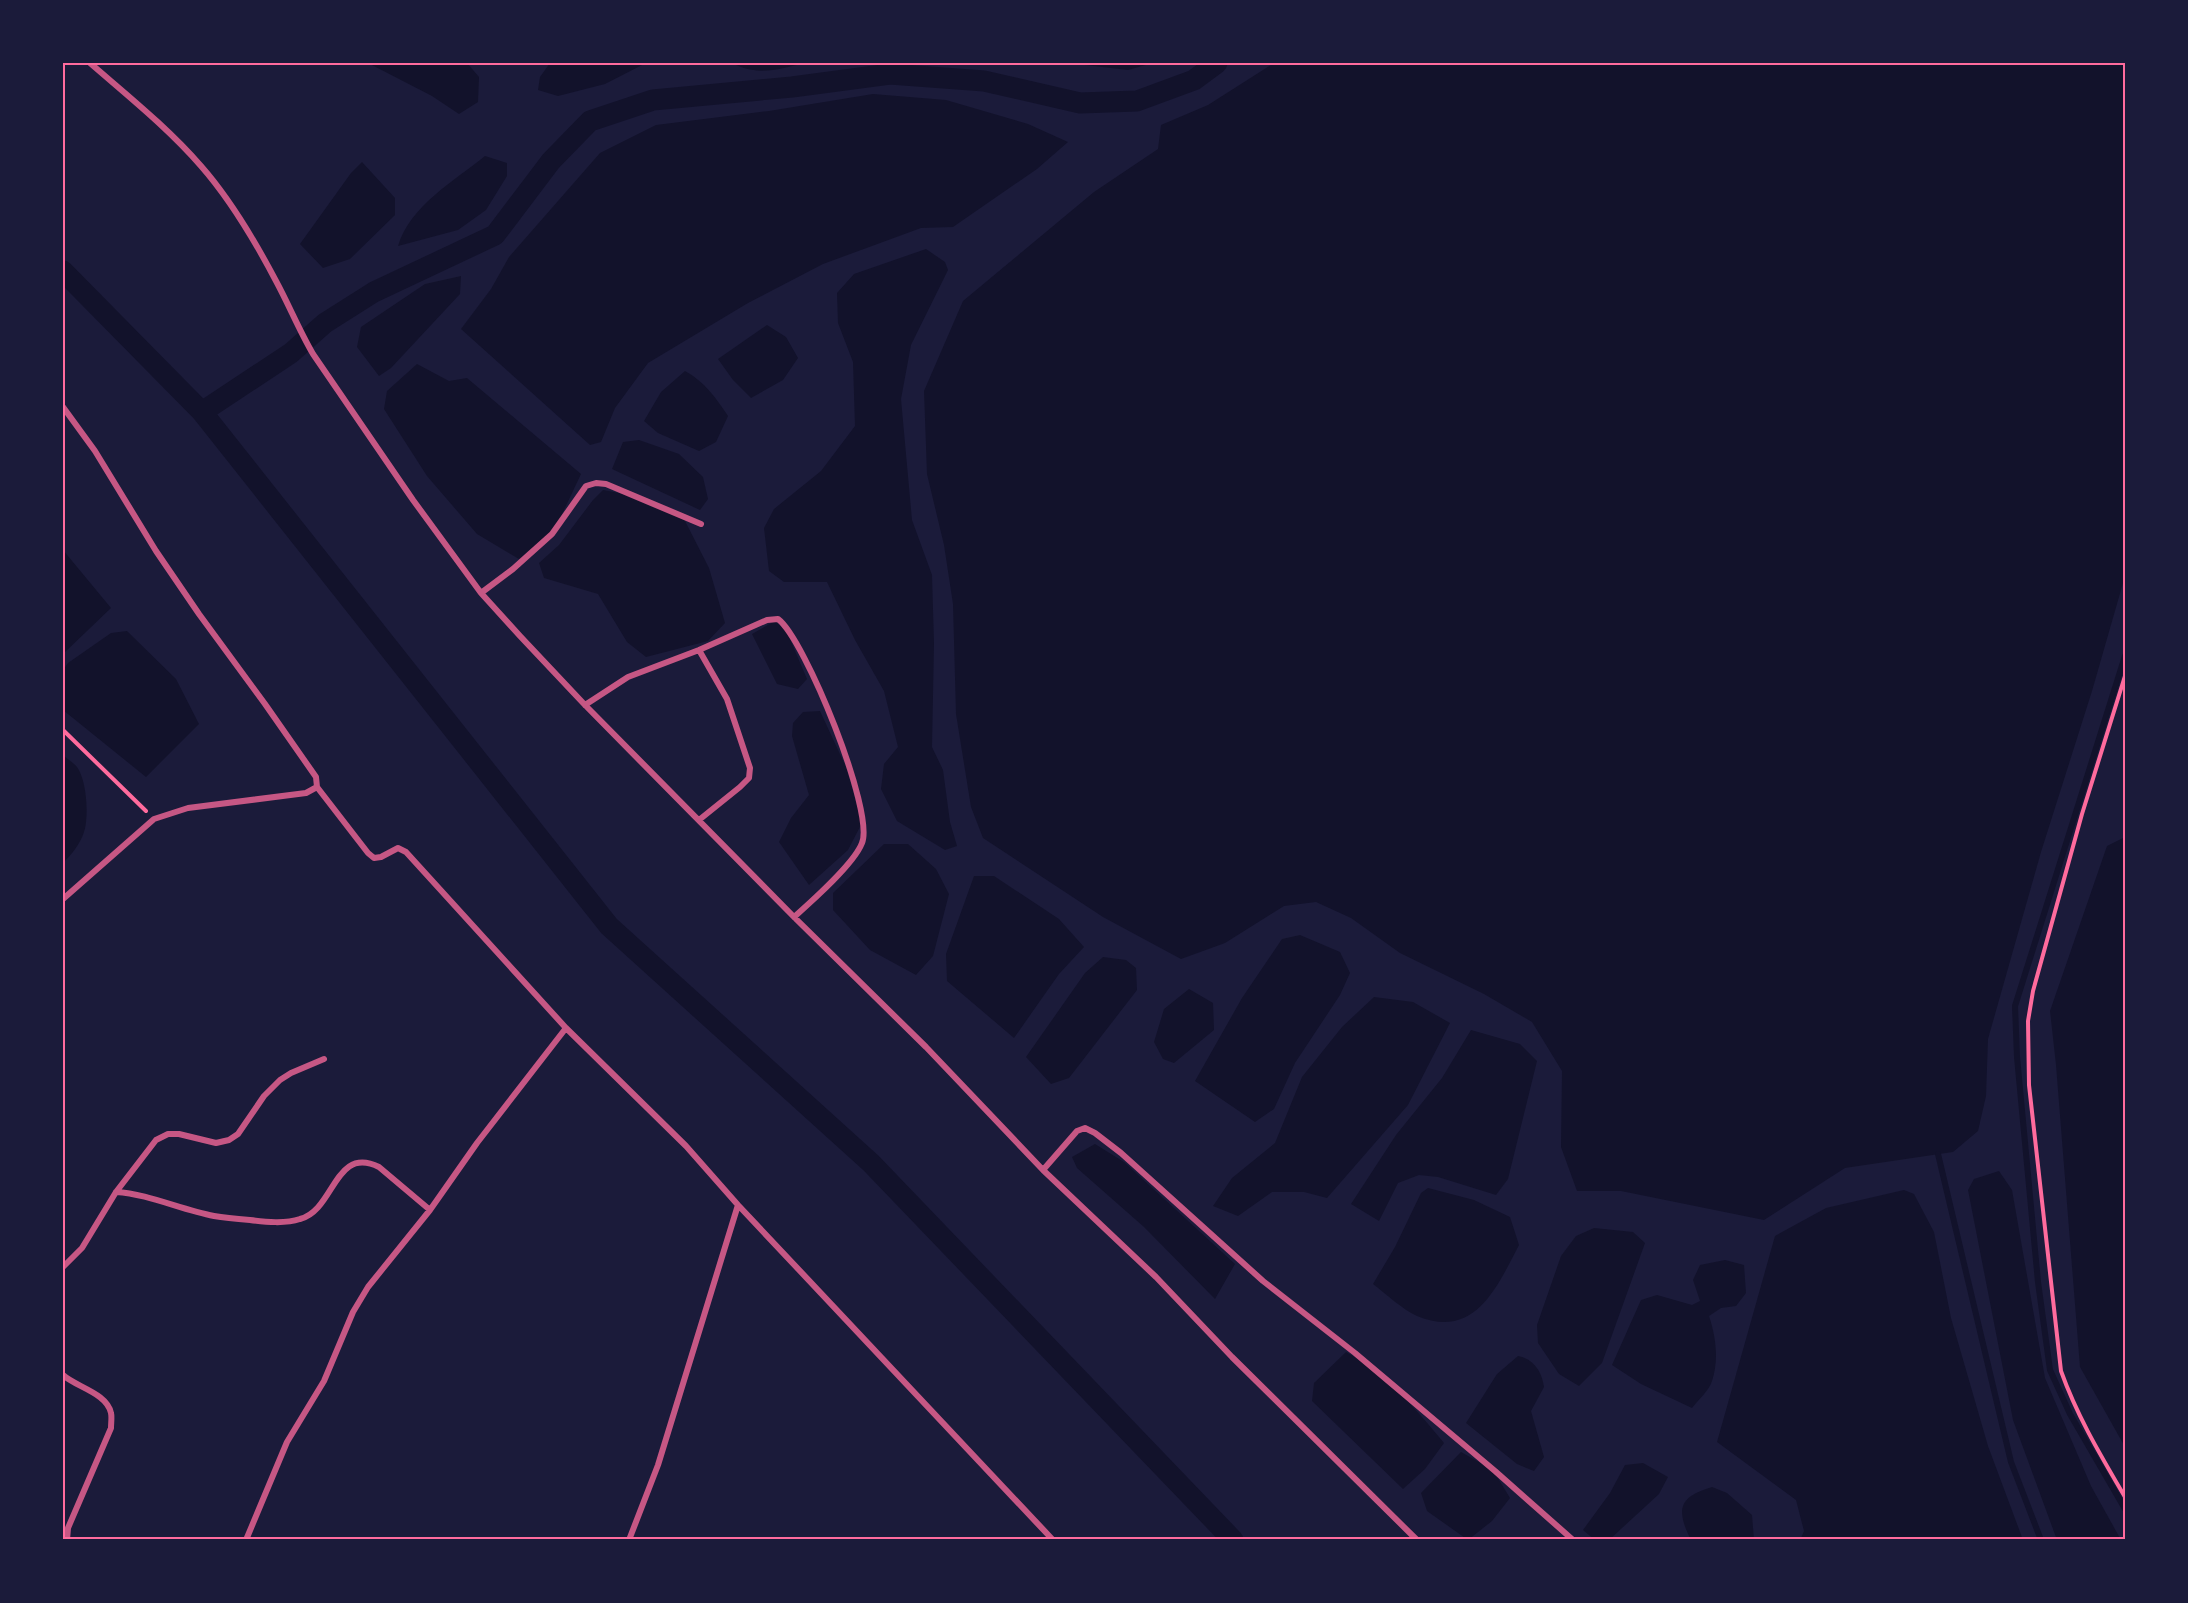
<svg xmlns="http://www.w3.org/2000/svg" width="2188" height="1603" font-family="'DM Sans',sans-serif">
  <rect width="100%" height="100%" fill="#1b1b3a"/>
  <path fill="#12122b" d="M368 63H467L479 77 478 102 459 114 432 96Z
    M550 63H646L605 84 558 96 538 90 540 77Z
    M744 63H805C779 69 762 76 736 65Z
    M1084 63H1153L1128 70 1085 65Z
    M1274 63H2125V576L2092 691 2041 852 1988 1039 1986 1096 1978 1131 1953 1152 1845 1168 1764 1220 1621 1191H1577L1561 1147 1562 1071 1532 1022 1484 994 1400 953 1351 918 1316 902 1284 906 1225 943 1181 959 1103 917 983 838 971 807 956 714 953 604 944 545 927 474 924 391 963 301 1094 192 1158 149 1161 125 1208 105Z
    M873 94 946 100 1028 124 1068 142 1037 169 953 227 921 228 823 264 748 303 648 363 615 408 601 442 590 445 461 329 491 289 509 257 600 153 656 125 769 111Z
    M485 156 507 163V176L486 210 458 230 398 246C410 206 454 181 485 156Z
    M362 162 395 198V215L350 259 323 268 300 244 351 173Z
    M926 249 945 262 948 270 911 345 901 399 912 520 932 575 934 643 932 747 943 770 950 822 957 846 945 850 897 821 881 789 884 764 898 747 884 691 855 640 827 582H784L769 571 764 528 774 509 821 471 855 426 853 362 838 323 837 293 854 274Z
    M461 276 460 294 391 368 379 376 357 347 361 327 425 284Z
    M767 325 786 337 798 358 783 380 751 398 733 380 718 359Z
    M417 364 449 381 467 378 581 474 556 527 519 559 477 534 427 476 384 409 387 391Z
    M685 371C705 382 716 398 728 416L716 442 699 451 658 433 644 421 661 392Z
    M639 440 679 454 703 477 708 499 700 510 612 469 623 442Z
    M603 490 624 494 684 519 709 568 725 623 708 641 646 657 627 642 598 594 544 578 539 563 559 545 593 500Z
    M63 550 111 608 63 654Z
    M775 621 787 632 807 679 798 689 777 684 752 634Z
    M127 631 176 679 199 724 146 777 63 710V670L68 663 111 633Z
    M820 711 846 767 862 823 848 850 809 885 779 842 791 818 809 795 792 736 793 723 803 712Z
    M63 755C67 759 74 763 77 767 87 781 89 817 84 832 80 844 72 854 63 863Z
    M2125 837V1447L2080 1367 2056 1065 2050 1011 2107 846Z
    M884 844H908L936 869 949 894 933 956 916 975 870 950 833 910V893Z
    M974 876H994L1059 919 1084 947 1059 974 1014 1038 947 981 946 954Z
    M1300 935 1340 952 1350 973 1340 995 1295 1063 1274 1109 1255 1122 1195 1081 1242 998 1282 939Z
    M1103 957 1126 960 1136 968 1137 990 1069 1078 1051 1084 1026 1057 1085 973Z
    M1189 989 1213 1003 1214 1030 1174 1063 1163 1059 1154 1042 1164 1009Z
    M1374 997 1413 1002 1450 1023 1408 1105 1327 1198 1304 1192H1272L1238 1216 1213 1206 1232 1178 1275 1143 1302 1077 1342 1027Z
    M1471 1030 1520 1044 1537 1061 1508 1179 1496 1195 1438 1177 1419 1175 1398 1183 1379 1221 1351 1204 1396 1135 1442 1078Z
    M1095 1144 1124 1162 1235 1264 1215 1299 1144 1227 1077 1168 1072 1157Z
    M1999 1171 2012 1190 2045 1378 2091 1486 2121 1540H2057L2013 1420 1968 1190 1974 1179Z
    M1428 1188 1474 1200 1510 1217 1519 1245C1497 1287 1475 1340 1417 1316 1403 1310 1385 1293 1373 1284L1395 1247 1421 1193Z
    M1904 1190 1914 1194 1934 1232 1951 1318 1988 1446 2023 1540H1800L1804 1531 1796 1500 1717 1442 1775 1236 1826 1208Z
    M1594 1228 1633 1232 1645 1243 1602 1363 1579 1386 1559 1374 1538 1343 1537 1325 1561 1256 1576 1236Z
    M1725 1260 1744 1265 1746 1293 1736 1306 1721 1308 1709 1316C1716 1337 1719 1360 1712 1381 1709 1391 1698 1400 1692 1408L1641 1384 1612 1365 1641 1300 1657 1295 1692 1305 1700 1301 1693 1280 1700 1265Z
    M1346 1352C1386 1374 1416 1409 1444 1443L1425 1469 1403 1489 1312 1401 1314 1383Z
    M1518 1356C1534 1359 1542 1372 1544 1387L1531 1411 1544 1457 1534 1471 1517 1464 1466 1423 1497 1374Z
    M1461 1452 1493 1470 1510 1498 1492 1521 1468 1540 1427 1511 1421 1493Z
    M1643 1463 1668 1477 1659 1494 1609 1540H1595L1583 1530 1610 1493 1625 1465Z
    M1712 1487 1727 1493 1752 1515 1754 1540H1691C1676 1510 1678 1497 1712 1487Z"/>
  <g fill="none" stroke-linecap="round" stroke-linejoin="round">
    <path stroke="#12122b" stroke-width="6" d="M2125 656 2015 1006 2017 1057 2038 1282 2050 1370 2070 1414 2125 1509
      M1938 1154 2011 1462 2041 1540"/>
    <path stroke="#12122b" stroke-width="21" d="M63 271 202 412 609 926 871 1163 1233 1540
      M202 412 291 353 325 323 374 292 495 235 551 161 590 121 653 100 792 87 890 74 984 81 1080 103 1137 101 1194 80 1217 63"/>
    <path stroke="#ff6b9d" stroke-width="4" d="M2125 676 2082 814 2033 991 2028 1021 2029 1085 2061 1371C2077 1416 2101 1456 2125 1497
      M63 730 146 811"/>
    <path stroke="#c65784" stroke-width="6" d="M90 63C128 96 168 128 201 166 230 199 255 241 276 281 289 305 299 330 313 354L413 500 481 593 520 636 585 705 794 917 926 1047 1043 1170 1156 1277 1232 1357 1417 1540
      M63 407 95 451 156 551 199 614 265 704 316 777 317 787 306 793 188 808 154 819 63 899
      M481 593 513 569 552 534 586 486 596 483 606 484 701 524
      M585 705 628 677 699 650 767 620 778 619C805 639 875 812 862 843 854 864 812 901 794 917
      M317 787 368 853 374 858 381 857 398 848 406 852 566 1028 686 1146 738 1205 1053 1540
      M699 820 740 787 749 778 750 768 727 699 699 650
      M1043 1170 1077 1131 1085 1128 1095 1133 1121 1153 1263 1281 1355 1353 1495 1471 1573 1540
      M116 1192C149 1194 181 1210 214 1216 226 1218 238 1219 250 1220 266 1222 285 1224 300 1219 335 1210 334 1145 379 1167L430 1210
      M63 1267 82 1248 116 1192 156 1140 168 1134H179L216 1143 229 1140 238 1134 264 1096 280 1080 291 1073 324 1059
      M63 1375C76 1387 107 1393 111 1413 112 1417 111 1423 111 1428L68 1528 67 1540
      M246 1540 287 1442 324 1381 353 1312 368 1287 430 1210 477 1143 566 1028
      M629 1540 658 1465 738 1205"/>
  </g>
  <rect width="2188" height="1603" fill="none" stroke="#1b1b3a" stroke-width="129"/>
  <rect x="64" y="64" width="2060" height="1474" fill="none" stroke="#ff6b9d" stroke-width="2"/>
</svg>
